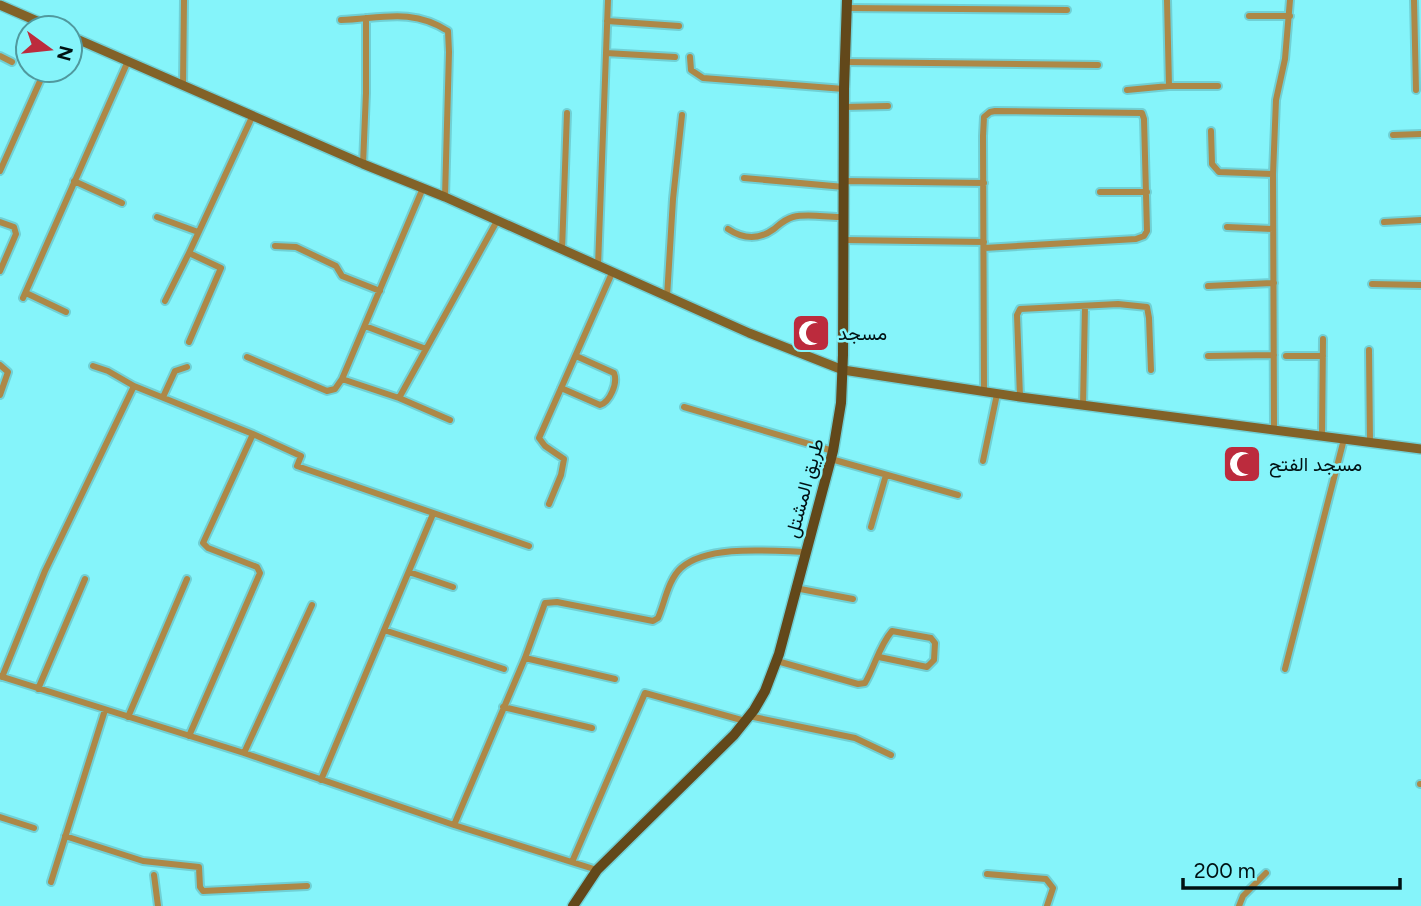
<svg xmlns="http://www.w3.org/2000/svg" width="1421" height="906" font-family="Figtree,Vazirmatn,sans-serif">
  <rect width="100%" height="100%" fill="#85f4fa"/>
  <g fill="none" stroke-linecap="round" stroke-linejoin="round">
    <g stroke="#70d0d5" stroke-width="10">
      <path id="street" d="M1414 0 1416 90
        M847 8 1067 10
        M1249 16H1290
        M341 20C379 19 411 7 448 31L449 52 445 197
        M607 21 679 26
        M606 53 675 57
        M0 56 12 62
        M690 57 691 70 703 78 844 89
        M845 62 1098 65
        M183 86 184 0
        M1169 86H1218
        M1127 90 1169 86 1167 0
        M844 107 888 106
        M1211 131 1212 164 1219 172 1273 174
        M1393 135 1421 134
        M363 164 366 93V18
        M0 171 45 70
        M744 178 844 187
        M74 181 122 203
        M844 181 984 183
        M1100 192H1147
        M157 217 198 232
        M0 222 14 227 16 234 0 271
        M1384 222 1421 220
        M1227 227 1273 229
        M728 229C743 239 759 240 774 229 780 224 785 219 793 217 809 213 828 218 844 217
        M844 240 984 242
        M275 246 296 247 336 266 342 276 380 291
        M984 248 1136 239 1144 236 1147 231 1144 119 1142 113 995 111 990 112 984 117 983 136 984 392
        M562 250 567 113
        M598 266 608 0
        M1372 284 1421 285
        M1208 286 1274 283
        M26 293 66 312
        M667 297 673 199 682 115
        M23 298 128 61
        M165 301 189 253
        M365 326 426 349
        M189 342 221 268 189 253 253 115
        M1369 350 1370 443
        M1208 356 1274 355
        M1286 356H1323
        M247 357 327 391 335 389 342 379 399 398
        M0 365 8 372 0 395
        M93 366 108 371 134 386
        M342 379 423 188
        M561 388 600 405C610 402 618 383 614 373L576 356
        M163 397 175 371 187 367
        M1020 397 1017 315 1020 309 1118 304 1147 307 1149 318 1151 370
        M1083 406 1085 306
        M684 407 833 451
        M450 420 399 398 497 221
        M1274 430 1273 174 1276 100 1285 59 1290 0
        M253 434 301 456 297 466 529 546
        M1322 436 1323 339
        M831 459 958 495
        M983 461 997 394
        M549 504 561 475 564 459 545 446 539 438 612 273
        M871 527 886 475
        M409 572 453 587
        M795 588 853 599
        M384 630 504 669
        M525 658 615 679
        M777 661 858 684 865 683C875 666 879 646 892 631L931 638 935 643 934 660 927 667 879 657
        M1285 669 1344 439
        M0 676 244 753 454 825 597 870
        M2 677 45 571 134 386 253 434 203 543 208 548 257 567 260 573 189 736
        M38 689 85 579
        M503 707 592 728
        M749 716 855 738 891 755
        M128 717 187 579
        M244 753 312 605
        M321 780 433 514
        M1420 784H1421
        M0 817 34 828
        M454 825 525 658 545 603 557 602 653 621 658 618C665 602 668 580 681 568 708 544 772 551 805 552
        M65 836 143 861 199 867 200 887 203 891 307 886
        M572 862 645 693 745 721
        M987 874 1046 879 1053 888 1047 906
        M154 875 158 906
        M51 882 105 710
        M1239 906 1243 896 1266 873"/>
    </g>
    <g stroke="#70d0d5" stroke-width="12">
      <path id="secondary" d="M0 5 53 28
        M70 36 363 164 445 197 749 333 843 370 1020 397 1421 449"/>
    </g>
    <g stroke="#70d0d5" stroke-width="13">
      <path id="primary" d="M573 906 597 870 734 735 754 710 765 691 779 654 833 451 841 403 843 355 844 89 847 0"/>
    </g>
    <use href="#street" stroke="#ad8847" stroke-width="6"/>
    <use href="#secondary" stroke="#826228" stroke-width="9"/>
    <use href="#primary" stroke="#62481a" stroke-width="10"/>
  </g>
  <defs>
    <g id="mosque-square" transform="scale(2.0125)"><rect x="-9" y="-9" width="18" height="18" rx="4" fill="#bc2b3d" stroke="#85f4fa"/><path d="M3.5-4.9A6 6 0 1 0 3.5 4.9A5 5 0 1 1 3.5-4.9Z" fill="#fff"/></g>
  </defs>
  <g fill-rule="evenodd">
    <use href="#mosque-square" x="811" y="333"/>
    <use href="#mosque-square" x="1242" y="464"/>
  </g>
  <g text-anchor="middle" stroke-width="5" stroke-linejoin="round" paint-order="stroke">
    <g font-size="19" fill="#001113" stroke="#85f4fa" text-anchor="start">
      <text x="838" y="340">مسجد</text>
      <text x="1269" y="471">مسجد الفتح</text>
    </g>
    <g font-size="19" fill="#001113" stroke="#85f4fa">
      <text transform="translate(804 488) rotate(-75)" y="7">طريق المشتل</text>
    </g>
  </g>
  <g transform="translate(49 49) rotate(105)"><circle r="33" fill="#85f4fa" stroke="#50999e" stroke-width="2"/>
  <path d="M0-5L12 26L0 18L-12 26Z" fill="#bc2b3d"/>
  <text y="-10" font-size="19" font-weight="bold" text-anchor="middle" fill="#001113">N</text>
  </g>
  <path d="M1183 878v10h217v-10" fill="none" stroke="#001113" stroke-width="3.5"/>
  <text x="1194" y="878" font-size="21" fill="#001113" stroke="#85f4fa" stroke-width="5" paint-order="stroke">200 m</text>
</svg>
